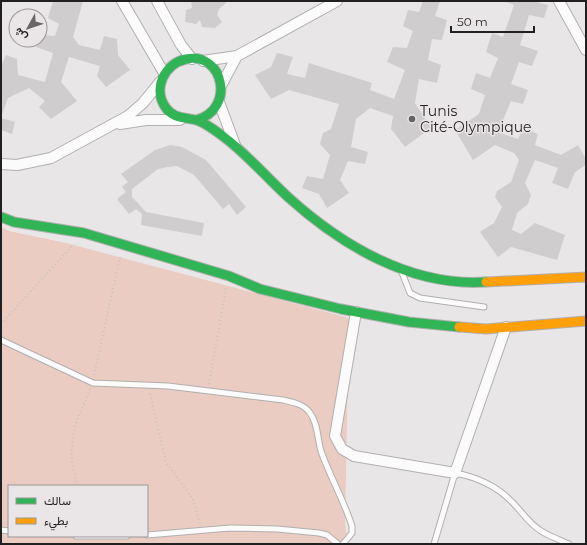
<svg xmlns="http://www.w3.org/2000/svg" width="587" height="545" font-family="Montserrat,Vazirmatn,sans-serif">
  <rect width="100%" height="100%" fill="#e9e6e7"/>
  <path fill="#eaccc2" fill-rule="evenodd" d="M1 227 9 231 66 243 349 318 345 525 349 544H1ZM9 486H147V536H9Z"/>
  <path fill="#d0cdce" d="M53 1H83L73 37 79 45 100 50 104 36 117 39 118 55 130 70 106 87 97 76 100 66 69 57 61 82 77 101 51 119 39 107 45 101 29 88 8 98 1 117V66L6 55 17 59 18 75 45 82 53 53 36 47 41 35 55 36 59 24 48 18Z
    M191 1H228L219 9 217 15 222 22 215 28 202 27 200 20 196 24 185 22 186 10 192 8Z
    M423 1H440L435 16 447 20 442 40 432 39 428 60 441 65 437 83 419 79 415 103 431 128 405 147 391 129 393 116 370 108 356 119 351 147 368 152 365 164 348 161 340 180 349 193 327 208 319 194 302 188 307 176 323 179 330 155 320 144 323 133 331 129 339 104 289 90 271 99 255 75 271 67 277 53 293 57 287 74 305 78 309 63 372 83 370 90 394 99 405 70 387 62 393 47 407 48 413 31 403 26 408 10 419 12Z
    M504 1H533L548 5 544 18 529 15 520 45 538 51 532 66 519 62 511 84 528 90 523 104 511 101 498 132 518 139 523 128 538 134 535 145 561 155 578 145 586 159V165L575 172 568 189 552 183 558 168 535 160 525 183 531 195 528 204 517 213 512 230 521 234 535 223 565 235 557 260 511 247 498 257 480 232 494 223 502 207 495 197 497 191 511 182 519 160 514 153 495 145 473 160 455 130 479 114 485 95 471 89 476 73 490 78 498 58 486 52 492 33 503 37 514 5Z
    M1 118 15 122 12 134 1 130Z
    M170 145 182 147 206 160 246 207 237 215 229 204 223 209 194 175 177 166 168 167 158 169 132 189V197L146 212 204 223 202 236 141 225 142 214 136 209 129 214 117 199 126 192 122 187 128 182 121 174 155 150Z"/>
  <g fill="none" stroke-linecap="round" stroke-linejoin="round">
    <g stroke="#b1afaf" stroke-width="7">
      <path id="lane" d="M401 270 410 293 420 298 484 307
        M1 340 93 383 168 386 283 400C292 402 304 404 310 413 319 425 317 441 322 454 331 478 344 501 352 526V533L343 544
        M1 530 9 531
        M147 535 230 528 277 529 319 533 327 535 338 544
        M76 536H127
        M434 544 455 473C476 477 494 484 510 500 521 510 528 523 541 531 549 536 560 540 569 544"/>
    </g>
    <g stroke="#b1afaf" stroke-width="12">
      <path id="street" d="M122 1 164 73
        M157 1 181 45 192 59
        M559 1 586 50
        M203 61 237 56 337 1
        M222 84 237 56
        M219 102 235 145
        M120 124 146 120H180
        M1 164 17 165 51 158 128 116 143 103 160 82
        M356 312 335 436 342 449 354 456 455 473 506 327"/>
    </g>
    <g stroke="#b1afaf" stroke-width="11">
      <path id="fast" d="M196 120C236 110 224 51 186 59 164 64 152 89 166 108 174 119 184 117 196 120 206 123 216 131 224 137 248 155 266 177 288 197 341 245 411 287 486 282
        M1 217 14 222 84 233 229 276 260 289 341 309 409 322 459 327"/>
    </g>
    <g stroke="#b1afaf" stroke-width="11">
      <path id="slow" d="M486 282 586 277
        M459 327 486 329 586 321"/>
    </g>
    <path stroke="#c6c4c4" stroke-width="2" stroke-dasharray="1 3" stroke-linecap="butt" d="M1 324 74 244
      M94 375 120 257
      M209 384 226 288
      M150 394 166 462 193 499 200 524
      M77 486 71 456 75 425 90 389"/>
    <use href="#lane" stroke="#fcfbfb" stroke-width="5"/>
    <use href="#street" stroke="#fcfbfb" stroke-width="10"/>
    <use href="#fast" stroke="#30b455" stroke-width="9"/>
    <use href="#slow" stroke="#ff9f0a" stroke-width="9"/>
  </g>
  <circle fill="#676566" stroke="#eae5e7" stroke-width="1.5" cx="412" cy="119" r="4"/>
  <g text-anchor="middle" stroke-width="3" stroke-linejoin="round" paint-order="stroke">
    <g font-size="14" fill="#211f20" stroke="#eae5e7" text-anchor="start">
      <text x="420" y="116">Tunis<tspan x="420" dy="16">Cité-Olympique</tspan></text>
    </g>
  </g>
  <rect width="587" height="545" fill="none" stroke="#211f20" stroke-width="4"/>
  <rect x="8" y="485" width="140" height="52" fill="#eae5e7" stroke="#9a9697"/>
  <rect x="16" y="498" width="20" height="6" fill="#30b455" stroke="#9a9697"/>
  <text x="44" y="505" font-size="12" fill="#211f20">سالك</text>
  <rect x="16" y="518" width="20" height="6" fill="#ff9f0a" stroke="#9a9697"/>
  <text x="44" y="525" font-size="12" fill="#211f20">بطيء</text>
  <g transform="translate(28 28) rotate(230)"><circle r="19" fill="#eae5e7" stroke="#9a9697"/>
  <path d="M0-3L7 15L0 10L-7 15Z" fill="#676566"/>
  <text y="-6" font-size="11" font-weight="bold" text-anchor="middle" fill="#211f20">ش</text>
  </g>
  <path d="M451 26v6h83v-6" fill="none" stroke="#211f20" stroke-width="2"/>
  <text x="457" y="26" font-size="12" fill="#211f20" stroke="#eae5e7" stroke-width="3" paint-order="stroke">50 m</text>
</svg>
